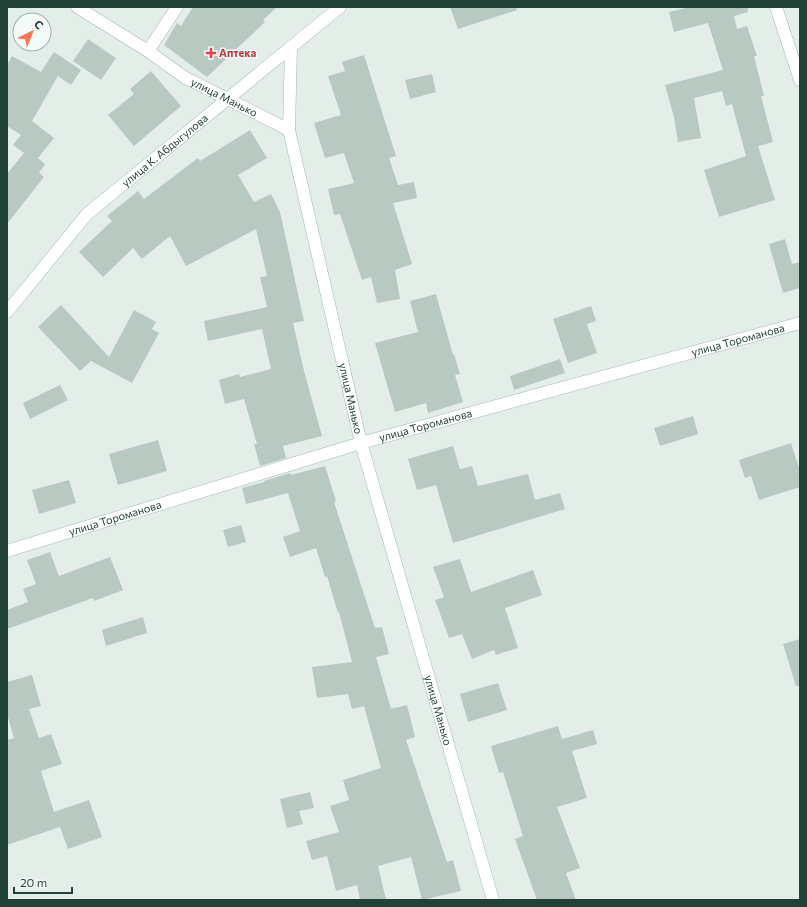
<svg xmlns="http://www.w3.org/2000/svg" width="807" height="907" font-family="Commissioner,sans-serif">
  <rect width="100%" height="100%" fill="#e3eee9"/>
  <path fill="#b8c9c2" d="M193 7H277L263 20 265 22 207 77 164 45 177 23 181 26Z
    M450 7H516L517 10 458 29Z
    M689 7H748V12L734 16 737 29 747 26 757 56H754L764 96H761L773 142 758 146 775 200 719 217 704 170 746 156 732 104 726 106 722 91 694 98 701 138 678 142 674 117 665 85 723 70 708 23 674 32 669 12Z
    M88 39 116 58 101 80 73 61Z
    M54 52 81 70 71 85 58 76 32 121 54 138 38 158 45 164 39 173 44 177 7 224V174L24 153 13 145 21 135 7 126V65L12 56 41 72Z
    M364 55 396 156 389 158 398 185 414 182 417 198 393 203 412 264 395 270 400 299 377 303 371 277 362 280 340 214 334 215 328 189 354 183 344 153 325 158 314 123 341 115 328 76 345 71 342 62Z
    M151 71 181 106 134 146 108 115 134 94 130 89Z
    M432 74 436 92 410 99 405 80Z
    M250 130 267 158 238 175 254 202 271 194 280 212 304 321 293 323 304 371 322 436 283 446 286 458 260 466 254 444H257L244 399 225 404 219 380 239 374 240 377 271 369 262 329 208 341 204 321 267 307 260 277 267 276 256 229 186 266 170 236 142 259 133 248 103 277 79 252 112 221 107 216 138 191 144 199 198 158 200 161Z
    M785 239 792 264 800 262V288L783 293 769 244Z
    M436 294 453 355 454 354 460 374 455 375 463 402 428 413 426 403 395 412 375 343 418 332 410 301Z
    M61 305 109 357 134 310 156 322 152 329 159 333 132 383 91 361 80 371 38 327Z
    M591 306 596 321 587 324 597 353 568 363 553 319Z
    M560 359 565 373 514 390 510 376Z
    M60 385 68 400 30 419 23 403Z
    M693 416 698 434 660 446 654 428Z
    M158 440 167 471 118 485 109 454Z
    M791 443 800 471V487L759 500 751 476 745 478 739 460Z
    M453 446 460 469 472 466 478 486 528 474 535 500 560 493 565 509 453 543 436 485 417 490 408 459Z
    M325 466 336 501 334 502 375 628 382 627 389 654 376 657 391 709 407 705 415 737 406 740 447 862 453 860 461 891 422 900 411 857 378 866 386 900H360L357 885 336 891 327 856 312 860 306 841 339 832 330 806 349 800 343 780 381 768 364 706 352 709 348 694 317 698 312 667 352 662 339 612 338 613 327 576 325 577 316 548 290 557 283 537 300 531 288 493 246 504 242 488 264 482V481L290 473 291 475Z
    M69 480 76 503 39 514 32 490Z
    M241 525 246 542 228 547 223 530Z
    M50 552 59 576 110 557 123 590 94 601 93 598 7 629V610L28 602 23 589 36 584 27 560Z
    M460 559 471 592 533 570 542 595 505 608 518 648 496 655 494 650 472 659 462 634 449 638 435 600 444 597 433 567Z
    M143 617 147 633 106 646 102 630Z
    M800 639V686H796L783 644Z
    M32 675 41 706 29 709 39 738 51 734 62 764 41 771 54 812 89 800 102 837 68 849 60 827 7 845V740L14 738 7 714V682Z
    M498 683 507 710 468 722 460 694Z
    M558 726 562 739 593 730 597 744 572 751 587 798 557 807 580 868 566 873 576 900H537L515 839 523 836 503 772 499 773 491 746Z
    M310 792 314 808 299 811 303 824 287 828 280 799Z"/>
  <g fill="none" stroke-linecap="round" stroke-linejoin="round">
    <g stroke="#a5b7b0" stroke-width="13">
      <g id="street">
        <path id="s1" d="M77 7 148 51 184 77 289 130 361 443 493 900"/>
        <path d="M776 7 800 80"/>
        <path d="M148 51 177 7"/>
        <path d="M289 130 291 47"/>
        <path id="s2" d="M7 551 361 443 800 323"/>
      </g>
    </g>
    <g stroke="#a1bbb0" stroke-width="13">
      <g id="secondary">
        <path id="s3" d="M7 312 87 214 340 7"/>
      </g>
    </g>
    <use href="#street" stroke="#fff" stroke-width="12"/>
    <use href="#secondary" stroke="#fff" stroke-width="12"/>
  </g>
  <path fill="#e0444e" stroke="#f4faf7" stroke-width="1.5" d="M209 47h4v4h4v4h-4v4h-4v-4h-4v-4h4z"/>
  <g text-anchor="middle" stroke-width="3" stroke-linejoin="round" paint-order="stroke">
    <g font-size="11" font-weight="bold" fill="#be3a42" stroke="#f4faf7" text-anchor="start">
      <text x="219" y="57">Аптека</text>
    </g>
    <g font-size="11" fill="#214237" stroke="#f4faf7">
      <text dy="4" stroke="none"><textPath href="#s1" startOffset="173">улица Манько</textPath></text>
      <text dy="4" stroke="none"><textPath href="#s3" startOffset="227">улица К. Абдыгулова</textPath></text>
      <text dy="4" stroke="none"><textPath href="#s2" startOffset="761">улица Тороманова</textPath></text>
      <text dy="4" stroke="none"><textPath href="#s1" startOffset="521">улица Манько</textPath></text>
      <text dy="4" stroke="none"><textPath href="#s2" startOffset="437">улица Тороманова</textPath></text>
      <text dy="4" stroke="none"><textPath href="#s2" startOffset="113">улица Тороманова</textPath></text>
      <text dy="4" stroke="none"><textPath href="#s1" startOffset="845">улица Манько</textPath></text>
    </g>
  </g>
  <rect width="807" height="907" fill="none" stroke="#214237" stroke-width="16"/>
  <g transform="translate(32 32) rotate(43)"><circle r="19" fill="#f4faf7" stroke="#a0b0aa"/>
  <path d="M0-3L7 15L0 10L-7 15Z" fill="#fd7353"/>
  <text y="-6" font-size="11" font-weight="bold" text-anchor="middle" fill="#214237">С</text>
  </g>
  <path d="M14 887v6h58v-6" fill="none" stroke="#214237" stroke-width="2"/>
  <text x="20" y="887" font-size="12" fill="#214237" stroke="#f4faf7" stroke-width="3" paint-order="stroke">20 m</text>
</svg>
